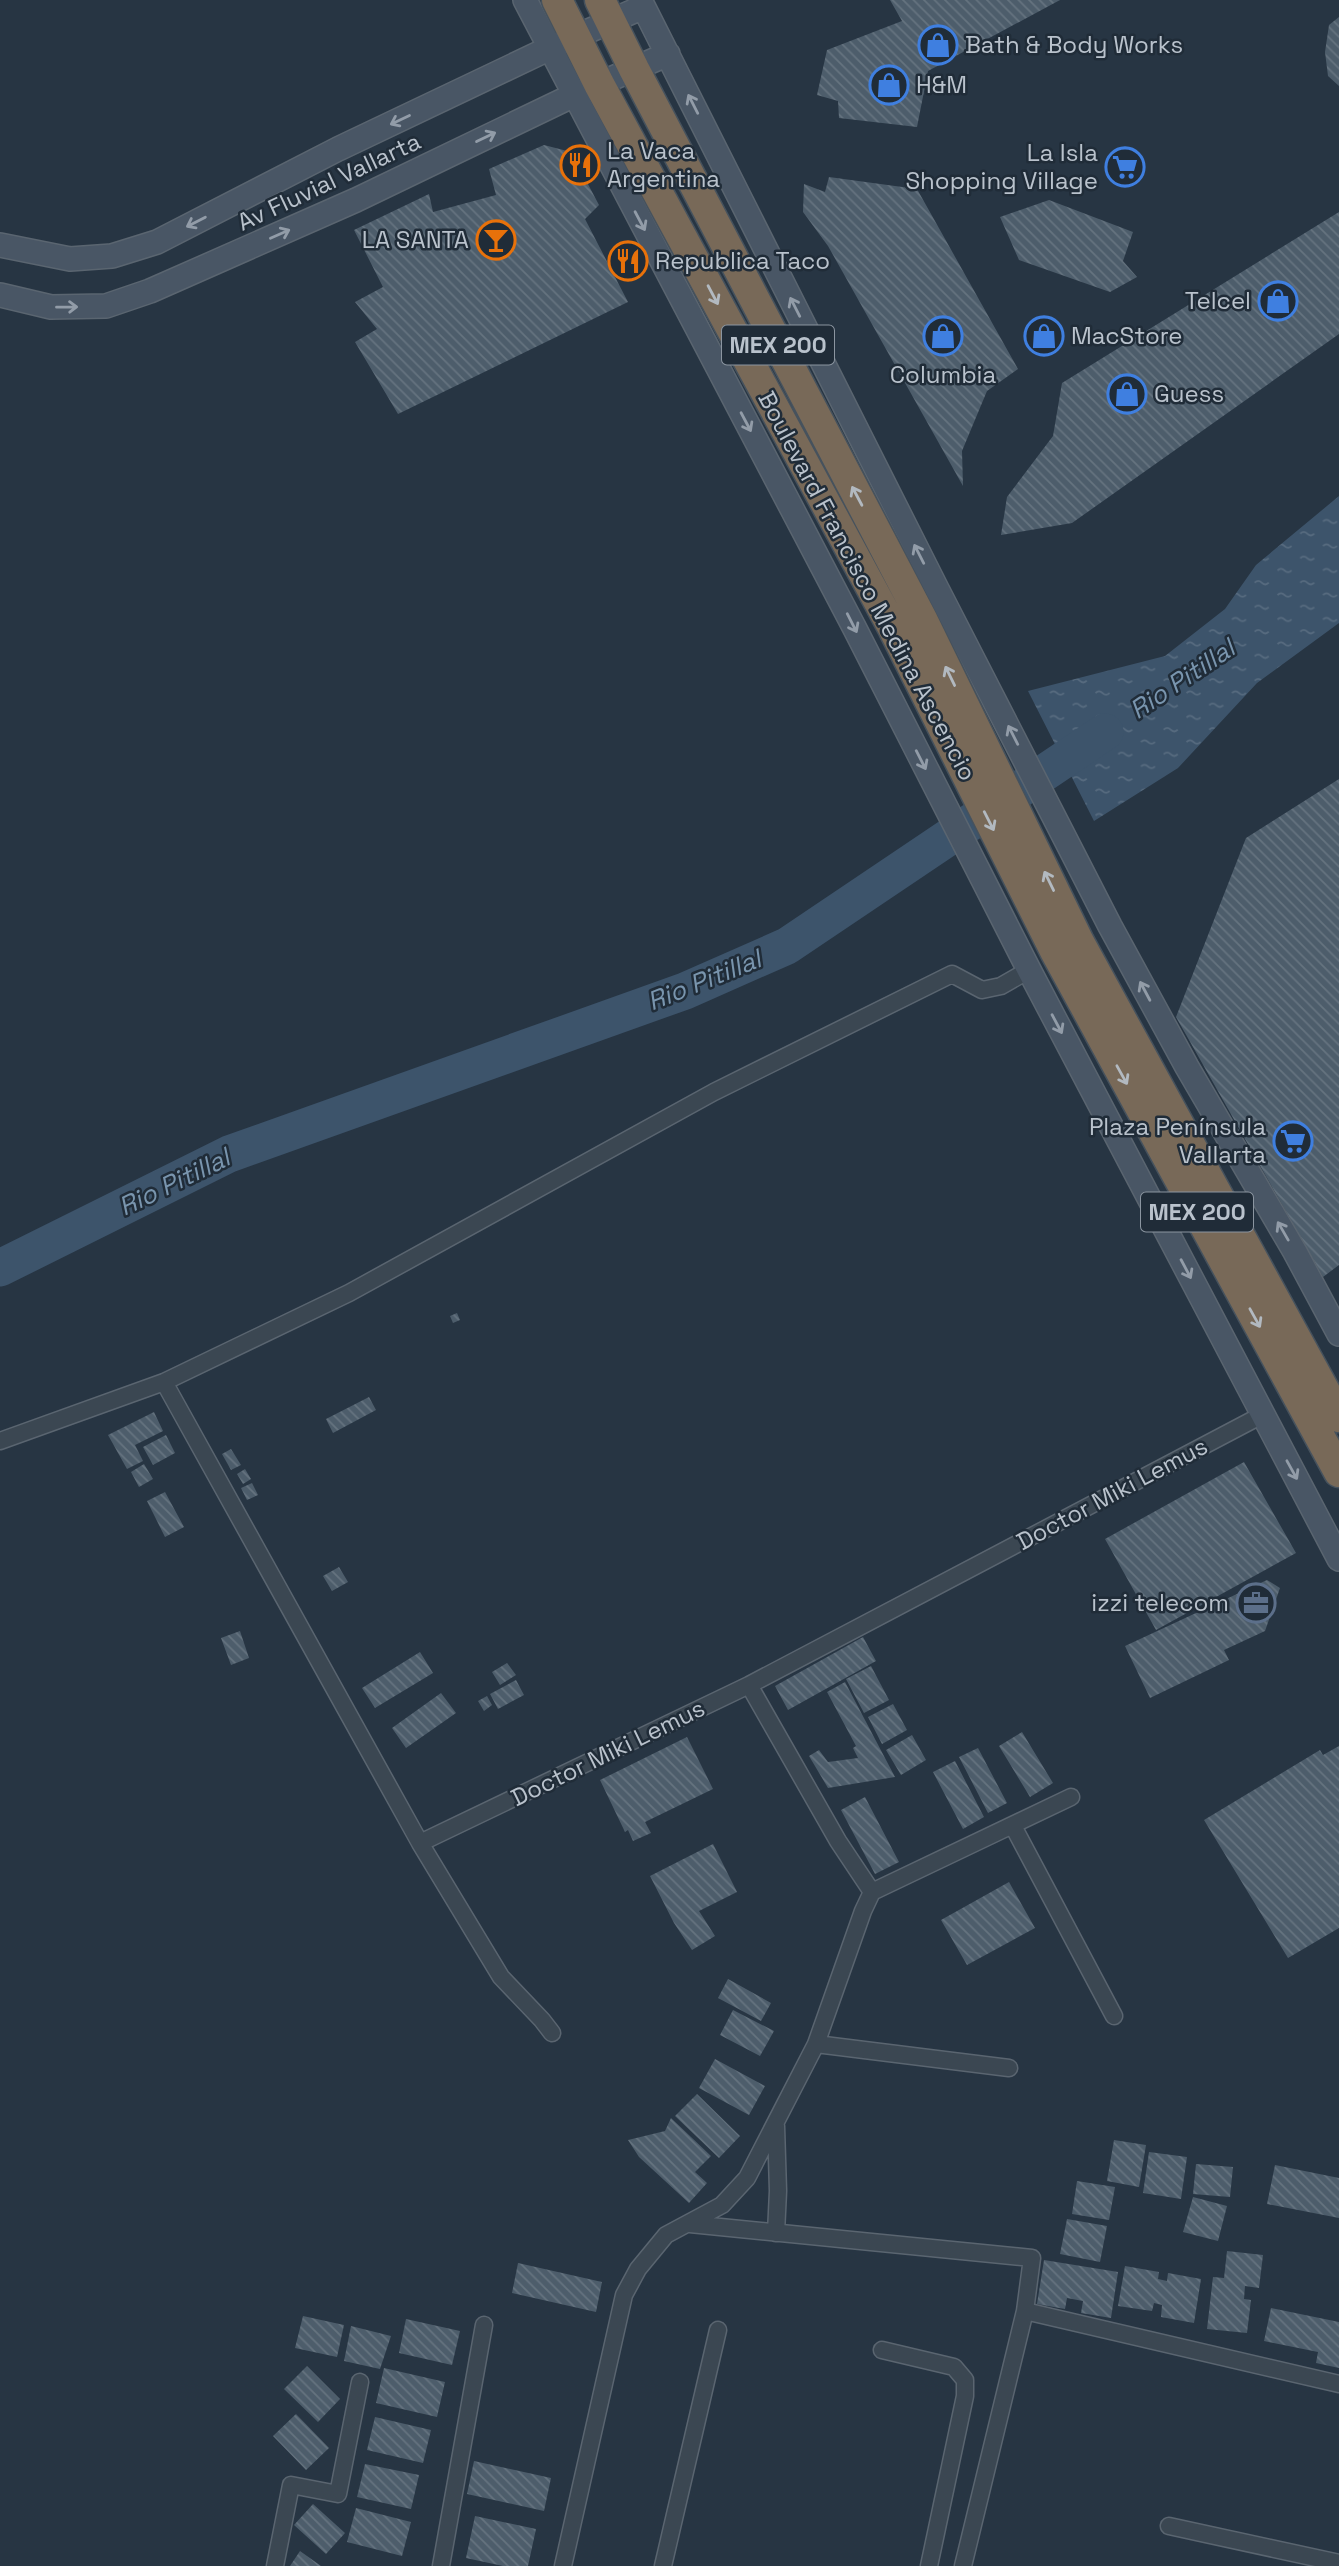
<svg xmlns="http://www.w3.org/2000/svg" width="1339" height="2566" font-family="'Space Grotesk',sans-serif">
  <defs>
    <pattern id="water-ripples" width="26" height="14" patternUnits="userSpaceOnUse" patternTransform="scale(1.75)"><rect width="26" height="14" fill="#3d546b"/><path d="M2 4q2-2 4 0t4 0M15 11q2-2 4 0t4 0" fill="none" stroke="#576b7f"/></pattern>
    <pattern id="building-back-hatch" width="6" height="6" patternUnits="userSpaceOnUse" patternTransform="scale(1.75)"><rect width="6" height="6" fill="#4d5d6b"/><path d="M-1 5l2 2M0 0l6 6M5-1l2 2" fill="none" stroke="#65737f"/></pattern>
  </defs>
  <rect width="100%" height="100%" fill="#273543"/>
  <path fill="url(#water-ripples)" d="M1339 496V623L1257 683 1178 768 1094 821 1028 691 1165 656 1225 609 1256 565Z"/>
  <g fill="none" stroke-linecap="round" stroke-linejoin="round">
    <path stroke="#3d546b" stroke-width="37" d="M0 1268 229 1154 685 991 787 946 1105 732"/>
  </g>
  <path fill="url(#building-back-hatch)" d="M890 0H1060L928 71 917 127 839 118 838 101 817 95 827 50 902 21Z
    M1339 17V86L1328 76 1325 52 1329 25Z
    M544 145 571 152 599 205 585 219 628 302 398 414 355 342 377 329 355 302 383 287 354 230 429 194 433 212 496 195 489 169Z
    M829 177 917 189 1018 369 987 391 962 451 963 486 828 246 803 212 804 184 825 192Z
    M1049 200 1133 232 1123 261 1137 277 1110 292 1019 260 1000 217Z
    M1339 212V334L1072 523 1001 535 1007 497 1053 436 1062 383Z
    M1339 779V1265L1323 1277 1176 1017 1246 838Z
    M457 1313 460 1320 453 1323 450 1316Z
    M369 1397 376 1410 333 1433 326 1419Z
    M154 1412 163 1431 135 1445 143 1461 127 1469 108 1435Z
    M166 1435 175 1453 153 1465 143 1447Z
    M231 1449 241 1465 231 1470 222 1454Z
    M1244 1462 1296 1553 1156 1630 1105 1539Z
    M144 1464 153 1479 139 1487 131 1472Z
    M245 1469 251 1479 243 1484 237 1474Z
    M252 1483 258 1495 247 1500 241 1488Z
    M165 1492 184 1527 165 1537 147 1501Z
    M339 1567 348 1582 332 1591 323 1576Z
    M1267 1580 1280 1588 1265 1631 1224 1650 1229 1660 1150 1698 1125 1646Z
    M240 1631 249 1658 231 1665 221 1638Z
    M863 1637 876 1661 788 1710 775 1686Z
    M420 1652 433 1673 375 1708 362 1688Z
    M507 1663 516 1675 500 1685 492 1672Z
    M871 1666 889 1700 864 1713 846 1679Z
    M516 1680 524 1695 498 1709 490 1694Z
    M845 1682 895 1777 828 1788 809 1756 819 1750 828 1762 858 1758 853 1748 856 1746 827 1692Z
    M441 1693 456 1713 406 1748 392 1728Z
    M487 1696 492 1705 484 1711 478 1701Z
    M893 1704 907 1730 882 1744 868 1717Z
    M1022 1732 1053 1783 1030 1797 999 1746Z
    M912 1735 926 1760 901 1775 886 1750Z
    M687 1737 713 1789 645 1822 651 1833 633 1841 628 1830 625 1832 600 1780Z
    M1339 1746V1928L1288 1958 1204 1820 1320 1750 1323 1755Z
    M978 1748 1007 1803 988 1813 959 1757Z
    M955 1761 984 1817 963 1829 933 1772Z
    M865 1797 899 1862 875 1874 841 1810Z
    M713 1844 737 1892 699 1911 715 1936 692 1950 674 1923 650 1876Z
    M1009 1882 1035 1928 967 1965 941 1920Z
    M728 1979 771 2003 761 2021 718 1998Z
    M733 2010 774 2031 760 2056 720 2035Z
    M715 2059 765 2086 749 2115 699 2088Z
    M697 2094 740 2136 719 2158 675 2116Z
    M671 2118 711 2156 695 2172 707 2183 689 2203 639 2157 628 2140 665 2131Z
    M1114 2140 1146 2145 1139 2187 1107 2181Z
    M1149 2152 1187 2157 1181 2199 1143 2193Z
    M1196 2164 1233 2167 1230 2197 1193 2194Z
    M1275 2165 1339 2178V2218L1267 2204Z
    M1077 2181 1115 2187 1109 2220 1072 2214Z
    M1193 2197 1227 2206 1218 2241 1183 2232Z
    M1067 2219 1107 2226 1100 2262 1060 2254Z
    M1227 2251 1263 2255 1259 2288 1245 2286 1244 2299 1251 2300 1247 2333 1207 2329 1213 2277 1224 2278Z
    M1044 2260 1118 2272 1111 2318 1081 2313 1083 2301 1067 2298 1065 2309 1037 2304Z
    M518 2263 602 2282 596 2312 512 2293Z
    M1125 2266 1159 2272 1158 2279 1167 2281 1168 2273 1201 2279 1194 2323 1161 2317 1162 2305 1154 2303 1152 2311 1118 2306Z
    M1271 2308 1339 2322V2368L1316 2363 1318 2352 1264 2341Z
    M303 2316 344 2325 337 2357 295 2348Z
    M406 2319 460 2331 452 2365 399 2353Z
    M351 2326 391 2336 380 2369 344 2361Z
    M307 2366 340 2399 318 2422 284 2389Z
    M384 2368 445 2382 437 2417 376 2403Z
    M296 2414 329 2448 306 2470 273 2436Z
    M375 2417 431 2430 423 2463 367 2450Z
    M474 2461 551 2478 544 2511 467 2494Z
    M365 2464 419 2475 411 2509 357 2497Z
    M313 2504 345 2533 326 2554 294 2525Z
    M356 2508 411 2522 402 2556 347 2542Z
    M475 2516 536 2529 528 2566H503L466 2558Z
    M300 2551 321 2566H290Z"/>
  <g fill="none" stroke-linecap="round" stroke-linejoin="round">
    <g stroke="#5a6570" stroke-width="19">
      <path id="street" d="M164 1382 420 1843 749 1685 1262 1415
        M0 1441 164 1382 349 1293 714 1092 952 974 982 990 1001 986 1029 970
        M1013 1826 1114 2016
        M420 1843 501 1977 542 2020 552 2033
        M872 1892 1071 1797
        M816 2044 1009 2068
        M776 2126 778 2191 776 2233
        M690 2224 1032 2258 1025 2311 1339 2384
        M882 2350 954 2367 965 2380V2396L929 2566
        M1169 2526 1339 2563
        M275 2566 291 2485 338 2494 360 2382
        M441 2566 484 2325
        M563 2566 624 2295 638 2269 666 2235 722 2205 747 2178 816 2044 863 1911 872 1892 838 1841 749 1685
        M663 2566 718 2330
        M963 2566 1025 2311"/>
    </g>
    <g stroke="#5a6570" stroke-width="26">
      <path id="secondary" d="M525 0 854 627 1029 970 1339 1559
        M640 0 937 589 1110 926 1187 1067 1295 1252 1339 1334
        M0 245 70 259 112 256 157 242 338 149 550 48 643 7
        M0 295 51 307 106 306 150 291 356 200 574 95 668 54"/>
    </g>
    <g stroke="#46525d" stroke-width="33">
      <path id="highway" d="M557 0 599 84 893 628 1055 951 1339 1472
        M600 0 634 69 923 621 1079 942 1339 1417"/>
    </g>
    <use href="#street" stroke="#3b4752" stroke-width="16"/>
    <use href="#secondary" stroke="#495665" stroke-width="23"/>
    <use href="#highway" stroke="#786958" stroke-width="30"/>
  </g>
  <defs><path id="oneway-shaft" d="M-6 0H5M1.5-3L5.5 0L1.5 3" fill="none" stroke-width="1.6" stroke-linecap="round" stroke-linejoin="round" transform="scale(1.75)"/></defs>
  <g stroke="#929ca8">
    <use href="#oneway-shaft" transform="translate(693 104) rotate(-117)"/>
    <use href="#oneway-shaft" transform="translate(400 120) rotate(155)"/>
    <use href="#oneway-shaft" transform="translate(486 137) rotate(-26)"/>
    <use href="#oneway-shaft" transform="translate(640 221) rotate(62)"/>
    <use href="#oneway-shaft" transform="translate(196 222) rotate(153)"/>
    <use href="#oneway-shaft" transform="translate(280 234) rotate(-24)"/>
    <use href="#oneway-shaft" transform="translate(67 307) rotate(-1)"/>
    <use href="#oneway-shaft" transform="translate(795 307) rotate(-117)"/>
    <use href="#oneway-shaft" transform="translate(746 422) rotate(62)"/>
    <use href="#oneway-shaft" transform="translate(919 554) rotate(-117)"/>
    <use href="#oneway-shaft" transform="translate(852 623) rotate(63)"/>
    <use href="#oneway-shaft" transform="translate(1013 735) rotate(-117)"/>
    <use href="#oneway-shaft" transform="translate(921 760) rotate(63)"/>
    <use href="#oneway-shaft" transform="translate(1145 991) rotate(-118)"/>
    <use href="#oneway-shaft" transform="translate(1057 1024) rotate(62)"/>
    <use href="#oneway-shaft" transform="translate(1283 1231) rotate(-120)"/>
    <use href="#oneway-shaft" transform="translate(1186 1269) rotate(62)"/>
    <use href="#oneway-shaft" transform="translate(1292 1470) rotate(61)"/>
  </g>
  <g stroke="#b2b9c0">
    <use href="#oneway-shaft" transform="translate(713 295) rotate(62)"/>
    <use href="#oneway-shaft" transform="translate(857 496) rotate(-118)"/>
    <use href="#oneway-shaft" transform="translate(950 676) rotate(-116)"/>
    <use href="#oneway-shaft" transform="translate(989 821) rotate(63)"/>
    <use href="#oneway-shaft" transform="translate(1049 881) rotate(-116)"/>
    <use href="#oneway-shaft" transform="translate(1122 1075) rotate(61)"/>
    <use href="#oneway-shaft" transform="translate(1255 1318) rotate(61)"/>
  </g>
  <defs>
    <g id="shop-ring" transform="scale(2.0125)"><circle r="9.5" fill="#202c38" stroke="#3f7fe0" stroke-width="1.5"/><path d="M-5-2.5h2.3a2.7 3.5 0 0 1 5.4 0H5L5.5 6h-11ZM-1.5-2.5h3a1.5 2.3 0 0 0-3 0Z" fill="#3f7fe0"/></g>
    <g id="restaurant-ring" transform="scale(2.0125)"><circle r="9.5" fill="#202c38" stroke="#e8710a" stroke-width="1.5"/><path d="M-5-6h1v4h1v-4h1v4h1v-4h1v5L-1.5 .5V6h-2V.5L-5-1ZM5-6V6H3V1.5H1.5Q1.5-4 5-6Z" fill="#e8710a"/></g>
    <g id="supermarket-ring" transform="scale(2.0125)"><circle r="9.5" fill="#202c38" stroke="#3f7fe0" stroke-width="1.5"/><path d="M-6-5.5h2.5l.6 2H6L4.5 2H-2.5L-4.4-4H-6ZM-1.5 3.2a1.3 1.3 0 1 0 .1 0ZM3 3.2a1.3 1.3 0 1 0 .1 0Z" fill="#3f7fe0"/></g>
    <g id="bar-ring" transform="scale(2.0125)"><circle r="9.5" fill="#202c38" stroke="#e8710a" stroke-width="1.5"/><path d="M-6-5H6L.8 .8V4.5H3.5V6h-7V4.5H-.8V.8Z" fill="#e8710a"/></g>
    <g id="office-ring" transform="scale(2.0125)"><circle r="9.5" fill="#202c38" stroke="#5c6f8a" stroke-width="1.5"/><path d="M-6-3h4V-5.5h4V-3h4V5H-6ZM-1-4.5V-3h2v-1.5ZM-6 0V1H6V0Z" fill="#5c6f8a"/></g>
  </defs>
  <g fill-rule="evenodd">
    <use href="#shop-ring" x="938" y="45"/>
    <use href="#shop-ring" x="889" y="85"/>
    <use href="#restaurant-ring" x="580" y="165"/>
    <use href="#supermarket-ring" x="1125" y="167"/>
    <use href="#bar-ring" x="496" y="240"/>
    <use href="#restaurant-ring" x="628" y="261"/>
    <use href="#shop-ring" x="1278" y="301"/>
    <use href="#shop-ring" x="943" y="336"/>
    <use href="#shop-ring" x="1044" y="336"/>
    <use href="#shop-ring" x="1127" y="394"/>
    <use href="#supermarket-ring" x="1293" y="1141"/>
    <use href="#office-ring" x="1256" y="1603"/>
  </g>
  <g text-anchor="middle" stroke-width="5" stroke-linejoin="round" paint-order="stroke">
    <g fill="#202c38" stroke="#8b95a0" stroke-width="2">
      <rect x="722" y="325.5" width="112" height="39" rx="5"/>
      <rect x="1141" y="1192.5" width="112" height="39" rx="5"/>
    </g>
    <g font-size="23" font-weight="bold" fill="#b9c2cc">
      <text x="778" y="353">MEX 200</text>
      <text x="1197" y="1220">MEX 200</text>
    </g>
    <g font-size="24" fill="#b9c2cc" stroke="#202c38" text-anchor="start">
      <text x="965" y="53">Bath &amp; Body Works</text>
      <text x="916" y="93">H&amp;M</text>
      <text x="607" y="159">La Vaca<tspan x="607" dy="28">Argentina</tspan></text>
      <text x="1098" y="161" text-anchor="end">La Isla<tspan x="1098" dy="28">Shopping Village</tspan></text>
      <text x="469" y="248" text-anchor="end">LA SANTA</text>
      <text x="655" y="269">Republica Taco</text>
      <text x="1251" y="309" text-anchor="end">Telcel</text>
      <text x="1071" y="344">MacStore</text>
      <text x="943" y="383" text-anchor="middle">Columbia</text>
      <text x="1154" y="402">Guess</text>
      <text x="1266" y="1135" text-anchor="end">Plaza Península<tspan x="1266" dy="28">Vallarta</tspan></text>
      <text x="1229" y="1611" text-anchor="end">izzi telecom</text>
    </g>
    <g font-size="24" fill="#b9c2cc" stroke="#202c38">
      <text transform="translate(329 182) rotate(-25)" y="8">Av Fluvial Vallarta</text>
      <text transform="translate(867 586) rotate(62)" y="8">Boulevard Francisco Medina Ascencio</text>
      <text transform="translate(1112 1494) rotate(-28)" y="8">Doctor Miki Lemus</text>
      <text transform="translate(608 1753) rotate(-26)" y="8">Doctor Miki Lemus</text>
    </g>
    <g font-size="26" font-style="italic" fill="#7995ae" stroke="#202c38">
      <text transform="translate(1182 679) rotate(-34)" y="9">Rio Pitillal</text>
      <text transform="translate(704 980) rotate(-22)" y="9">Rio Pitillal</text>
      <text transform="translate(174 1182) rotate(-26)" y="9">Rio Pitillal</text>
    </g>
  </g>
</svg>
